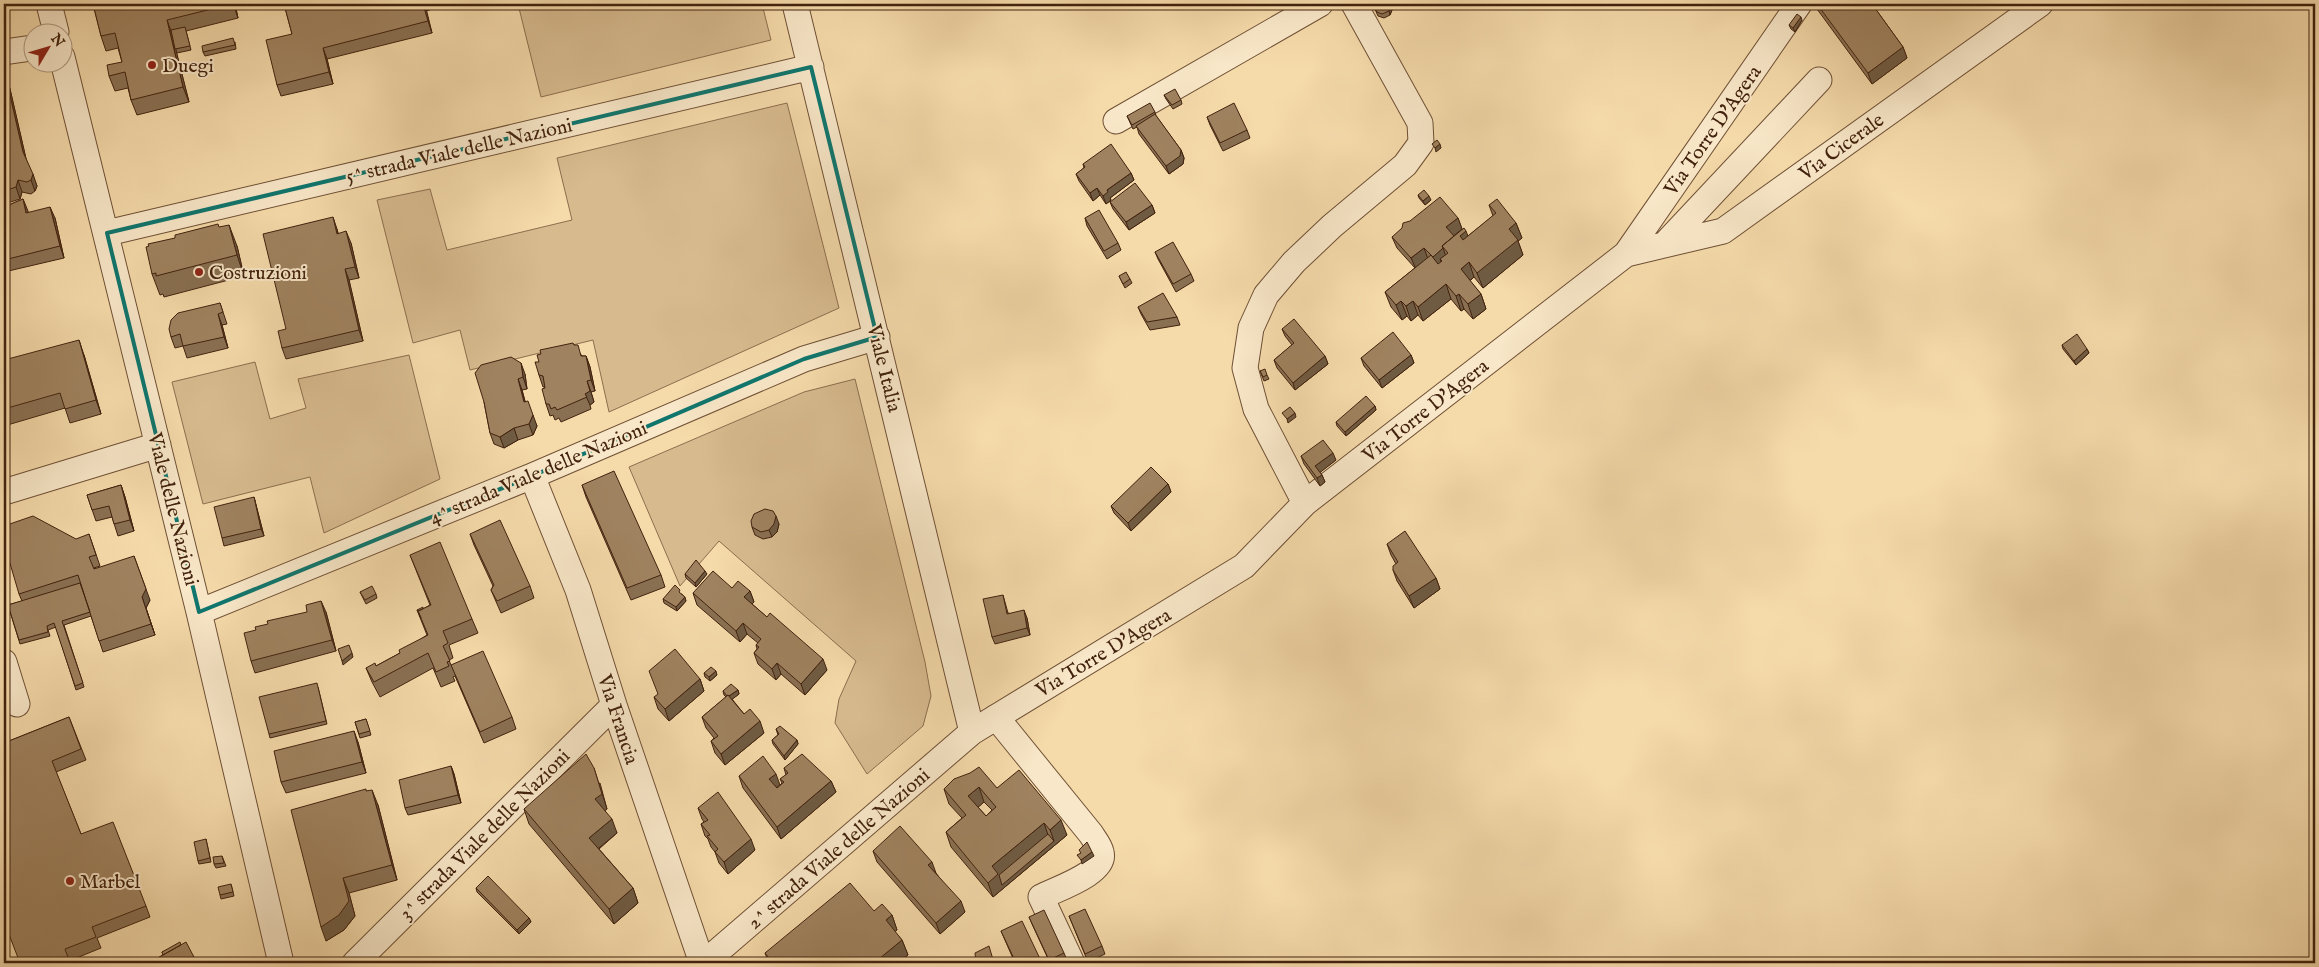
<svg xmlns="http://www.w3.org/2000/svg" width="2319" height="967" font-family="'IM FELL English',serif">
  <rect width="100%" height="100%" fill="#f5daaa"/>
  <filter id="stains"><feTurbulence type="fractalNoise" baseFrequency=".004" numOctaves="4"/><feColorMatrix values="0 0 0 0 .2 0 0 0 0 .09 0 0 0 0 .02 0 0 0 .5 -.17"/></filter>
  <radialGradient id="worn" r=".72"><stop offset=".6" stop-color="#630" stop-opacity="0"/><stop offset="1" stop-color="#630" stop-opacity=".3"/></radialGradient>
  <path fill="#d7bb8f" stroke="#8c6e4e" d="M518 4H762L771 40 541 97Z
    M787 103 839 308 609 412 593 340 470 370 460 330 413 343 377 200 430 189 447 250 572 220 557 158Z
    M409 355 440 479 324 533 310 477 203 504 172 382 255 362 270 419 306 408 298 379Z
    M855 379 925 662 931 696 923 726 867 774 835 723 839 699 856 661 719 541 680 586 629 467 804 392Z"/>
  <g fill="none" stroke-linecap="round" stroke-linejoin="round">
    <g stroke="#6f5035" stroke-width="27">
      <path id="minor" d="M49 4 56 32
        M795 4 972 732
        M4 52 32 48
        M62 57 199 612 281 963
        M1116 121 1320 4
        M107 233 811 67
        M1664 245 1819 80
        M1626 254 1723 231 2040 4
        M532 476 578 590 614 705 702 963
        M4 492 158 445
        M1305 503 1256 409 1245 368 1251 328 1266 295 1294 262 1332 226 1405 165 1421 143 1420 123 1354 4
        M199 612 532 476 804 359 877 337
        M4 662 17 704
        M996 717 1091 834C1094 839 1100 846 1101 852 1107 873 1056 889 1041 897L1072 963
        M355 963 614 705
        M704 963 972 732 1244 566 1305 503 1626 254 1799 4"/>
    </g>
    <use href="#minor" stroke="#f8e7c8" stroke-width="25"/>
  </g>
  <path fill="#897052" stroke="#42220e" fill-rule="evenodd" d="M93 4H235L238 18 186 31 191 50 177 53 176 52 189 102 137 115 131 100 128 88 115 91 109 76 122 62 118 48 106 51 101 36Z
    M284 4H435L436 8 426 11 432 33 327 59 333 84 281 96 277 85 292 34Z
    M1815 4H1872L1903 47 1907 58 1872 84 1817 9Z
    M1374 7 1392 10 1390 15 1384 18 1378 16Z
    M1802 20 1795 32 1791 29 1789 25Z
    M235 42 236 49 205 56 203 52Z
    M4 79 10 89 26 159 37 186 35 191 31 194 22 192 20 199 4 204Z
    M1164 95 1181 100 1182 104 1173 109 1166 99Z
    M1155 112 1156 116 1181 150 1184 158 1183 164 1169 174 1139 134 1137 127 1133 129 1127 116Z
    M1207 117 1247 130 1250 138 1223 151 1210 125Z
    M1083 164 1131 173 1134 180 1110 198 1111 200 1106 204 1100 195 1093 201 1079 181 1076 174 1084 168Z
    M1418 195 1431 200 1425 205 1419 198Z
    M23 199 28 213 55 218 64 258 4 272V207Z
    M1110 202 1152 205 1155 213 1129 230 1113 209Z
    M1489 205 1516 223 1522 238 1518 241 1523 255 1483 288 1474 277 1470 281 1481 294 1486 309 1473 319 1464 309 1461 311 1451 299 1423 321 1418 315 1411 321 1407 316 1402 320 1391 307 1385 292 1415 268 1397 248 1392 237 1458 218 1462 229 1453 236H1468L1493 216Z
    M1085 218 1118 243 1121 250 1107 259 1087 226Z
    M219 227 237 246 244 276 164 297 163 294 160 295 152 274 175 238Z
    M337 229 338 233 351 243 359 278 349 280 363 341 286 359 282 348 286 329Z
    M1155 252 1191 274 1194 281 1176 292 1158 259Z
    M1119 276 1130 279 1132 283 1125 288Z
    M220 303 227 324 222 325 228 348 187 358 183 346 175 348 171 337Z
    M1138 307 1177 317 1180 325 1150 330 1141 314Z
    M1282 329 1325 356 1328 364 1295 390 1277 368 1274 360 1292 345 1285 336Z
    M574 345 582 356H586L590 367 595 391 591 392 594 402 590 405 591 409 561 422 559 418 555 420 553 415 550 416 546 404 545 387H543L539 375V362Z
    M2062 345 2087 349 2089 353 2076 365 2063 349Z
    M84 355 101 414 70 423 65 408 4 426V360Z
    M1411 355 1414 363 1382 388 1364 366 1361 358Z
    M1260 371 1267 375 1269 379 1264 381Z
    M525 374 527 389 522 390 525 401 537 426 533 435 518 440 504 448 494 444 490 433 484 402Z
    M1375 406 1376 410 1346 436 1337 426 1336 422Z
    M1301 456 1336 460 1320 472 1322 475 1325 482 1320 486 1304 464Z
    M1168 484 1171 492 1131 531 1114 513 1111 506Z
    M121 485 125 497 134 531 118 536 112 517 96 521 87 495Z
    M582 485 661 575 665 587 631 600 586 497Z
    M254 497 256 505 264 536 224 546 222 538Z
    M779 524 777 532 772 537 763 539 755 535 752 527Z
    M89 534 100 566 94 568V569L150 600 146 608 155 635 103 652 91 616 64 625 84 687 76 690 56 627 48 630 50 636 20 644 8 605 22 601 19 594Z
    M470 534 530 586 534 598 501 613 491 590 493 586 474 545Z
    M1387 544 1436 578 1440 589 1414 608 1397 581 1393 570 1396 564 1391 555Z
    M410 555 472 619 478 633 449 645 453 658 449 660 451 665 512 717 516 729 484 743 455 676 453 677 455 681 441 687 433 668 380 697 372 682 366 668 376 666 400 653 427 635 417 610 423 609 430 605Z
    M685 574H707L696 587 686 578Z
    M732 588 750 591 754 602 752 604 827 670 805 695 781 674 776 680 758 664 754 653 757 649 756 645 758 643 747 634 740 642 697 605 693 593Z
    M360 592 376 594 377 598 366 604Z
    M682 594 686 601 677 611 664 603 663 599Z
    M1003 595 1008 613 1027 618 1030 635 995 644 992 637Z
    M326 612 336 651 255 673 251 661Z
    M704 673 717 675 710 681 705 677Z
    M700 679 704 691 669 721 658 709 654 697Z
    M318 687 327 724 270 738 269 734Z
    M738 690 739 694 732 699 744 714 764 733 725 765 715 753 711 741 714 738 706 728 702 717 726 697 724 695 723 691Z
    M69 717 86 760 56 772 81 834 146 906 150 917 97 938 101 948 69 961 9 935 4 937V743Z
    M366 719 371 735 360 738 355 722Z
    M776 729 797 740 798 744 785 760 773 744 772 740 778 735Z
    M358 742 366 773 286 793 281 782Z
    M451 766 454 774 461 803 408 815 405 808Z
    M784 768 831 781 836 792 781 839 743 788 739 776 780 785 782 783 780 779 786 775Z
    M954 779 997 788 1067 835 993 897 951 847 946 832 962 818 949 804 944 789ZM984 802 992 810 986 816 978 807Z
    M600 783 607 809 605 811 617 833 599 849 633 888 638 903 614 924 529 824 524 809Z
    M367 791 378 805 397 880 349 893 355 916 344 930 326 941Z
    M698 808 755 850 728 874 719 863 715 852 711 847 708 839 705 836 701 824 704 822 702 819Z
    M206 839 211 862 199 864 198 861Z
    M873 851 936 873 965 912 940 934 877 862Z
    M222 856 226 866 216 868 214 864Z
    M231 884 234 896 221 899 220 895Z
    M476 888 529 918 531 922 519 934 477 892Z
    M874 911 892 915 897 930 895 932 902 940 908 955 898 963H769L765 953Z
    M1069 916 1102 946 1105 954 1088 962Z
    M1029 917 1064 953 1067 960 1061 963H1050L1032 924Z
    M1001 931 1042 963H1015Z
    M181 945 194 957 197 963H155L154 960 163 955 162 952Z"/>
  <path fill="#6f5b42" stroke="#42220e" d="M233 4H235L238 18Z
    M423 4H425L432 33 428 21Z
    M1391 6 1392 10 1390 15 1389 11Z
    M1801 17 1802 20 1795 32 1793 28Z
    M167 20 172 34 189 102 183 87Z
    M1903 47 1907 58 1872 84 1868 73Z
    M323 48 327 59 333 84 329 72Z
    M6 78 10 89 27 163 23 152Z
    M1440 144 1441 148 1436 152 1435 148Z
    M1181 150 1184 158 1183 164 1169 174 1166 166Z
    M1131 173 1134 180 1110 198 1111 200 1106 204 1103 196 1107 190Z
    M33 174 37 186 35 191 31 180Z
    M18 180 22 192 20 199 16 187Z
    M1097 188 1100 195 1093 201 1090 193Z
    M1429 196 1431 200 1425 205 1423 201Z
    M23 199 28 211 30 224 26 213Z
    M1152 205 1155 213 1129 230 1126 222Z
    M50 207 55 218 64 258 60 246Z
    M333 217 337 229 341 245 337 234Z
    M1458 218 1462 229 1450 239 1446 227Z
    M1516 223 1522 238 1518 241 1523 255 1483 288 1477 273 1509 229Z
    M229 225 237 246 244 276 237 255Z
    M346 231 351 243 359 278 355 267Z
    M1466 231 1472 246 1466 251 1460 236Z
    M1424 248 1428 259 1416 269 1411 258Z
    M1443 248 1447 259 1442 261 1440 259 1442 264 1437 268 1432 257Z
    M1469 262 1474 277 1466 284 1461 269Z
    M345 269 349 280 363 341 359 330Z
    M1446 284 1451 299 1423 321 1418 307Z
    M1459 294 1464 309 1461 311 1456 296Z
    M1481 294 1486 309 1473 319 1468 304Z
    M1401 301 1407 316 1402 320 1396 305Z
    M1413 301 1418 315 1411 321 1406 306Z
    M218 314 222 325 228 348 224 337Z
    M79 340 84 355 101 414 96 400Z
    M2087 349 2089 353 2076 365 2074 361Z
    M1411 355 1414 363 1382 388 1379 380Z
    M586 356 590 367 595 391 591 380Z
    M1325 356 1328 364 1295 390 1293 383Z
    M521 363 525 374 527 389 523 377Z
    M518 379 522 390 528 413 524 402Z
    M587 381 591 392 594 402 590 405 585 394Z
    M1375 406 1376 410 1346 436 1345 432Z
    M1295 413 1296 417 1288 423 1287 419Z
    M533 415 537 426 533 435 529 424Z
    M514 428 518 440 504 448 500 437Z
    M1333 453 1336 460 1318 474 1315 466Z
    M1322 475 1325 482 1320 486 1317 478Z
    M1168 484 1171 492 1131 531 1128 523Z
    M121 485 125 497 134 531 130 520Z
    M254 497 256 505 264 536 261 529Z
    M776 516 779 524 777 532 772 537 769 530Z
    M134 556 150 600 146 608 155 635 142 597Z
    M705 571 707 574 696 587 695 583Z
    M1436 578 1440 589 1414 608 1409 596Z
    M750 591 754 602 748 608 744 597Z
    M685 597 686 601 677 611 676 607Z
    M321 601 326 612 336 651 332 640Z
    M1024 610 1027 618 1030 635 1027 628Z
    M743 623 747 634 740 642 736 631Z
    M352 653 353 657 343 665 342 661Z
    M823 659 827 670 805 695 801 684Z
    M777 663 781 674 776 680 772 669Z
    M716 671 717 675 710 681 709 677Z
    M700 679 704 691 669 721 665 709Z
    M738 690 739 694 730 701 728 697Z
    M760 721 764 733 725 765 721 754Z
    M354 731 358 742 366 773 362 762Z
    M797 740 798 744 785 760 784 756Z
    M451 766 454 774 461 803 458 795Z
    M594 768 607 809 601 814 595 799Z
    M776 774 780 785 773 790 769 779Z
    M831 781 836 792 781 839 777 827Z
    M979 787 984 802 974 811 968 796Z
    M372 790 378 805 397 880 392 865Z
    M612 819 617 833 594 852 589 838Z
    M1061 820 1067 835 993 897 988 883 992 866 1044 823 1049 838 1054 841 1050 830Z
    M751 839 755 850 728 874 724 862Z
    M1092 852 1094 856 1082 864 1081 860Z
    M932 862 936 873 928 865Z
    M343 878 349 893 355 916 344 930 326 941 321 927Z
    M633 888 638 903 614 924 609 909Z
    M961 901 965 912 940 934 936 923Z
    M892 915 897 930 891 935 886 920Z
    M529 918 531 922 519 934 517 930Z
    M902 940 908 955 898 963H874Z"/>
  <path fill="#9f825f" stroke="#42220e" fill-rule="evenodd" d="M93 4H232L167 20 183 87 131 100 125 72 109 76 107 65 122 62 115 33 101 36Z
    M284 4H423L428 21 323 48 329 72 277 85 266 40 292 34Z
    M424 4H435V5L425 7Z
    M1375 4H1390L1391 6 1389 11 1382 14 1377 12 1374 7Z
    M1817 4H1872L1903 47 1868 73Z
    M1797 14 1801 17 1793 28 1789 25Z
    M185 27 190 46 175 49 171 30Z
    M233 38 235 45 203 52 202 46Z
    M6 78 23 152 33 174 31 180 27 182 18 180 16 187 4 191V79Z
    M1175 89 1181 100 1172 105 1164 95Z
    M1150 103 1155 112 1132 125 1127 116Z
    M1234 103 1247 130 1220 143 1207 117Z
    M1155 114 1181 150 1180 156 1166 166 1136 126Z
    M1437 140 1440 144 1435 148 1432 144Z
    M1111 144 1131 173 1107 190 1108 192 1103 196 1097 188 1090 193 1076 174 1085 167 1083 164Z
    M1135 183 1152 205 1126 222 1110 202Z
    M1424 190 1429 196 1423 201 1418 195Z
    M1440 197 1458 218 1446 227 1454 236 1442 246 1443 248 1433 257 1424 248 1411 258 1392 237 1402 228 1403 223 1410 221Z
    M23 199 26 213 50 207 60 246 4 260V207Z
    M1497 199 1516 223 1509 229 1518 240 1477 273 1469 262 1461 269 1481 294 1468 304 1459 294 1456 296 1446 284 1418 307 1413 301 1406 306 1401 301 1396 305 1385 292 1431 255 1438 264 1442 261 1440 259 1448 253 1442 246 1464 228 1466 231 1460 236 1463 240 1496 213 1489 205Z
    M1099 210 1118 243 1104 251 1085 218Z
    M333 217 337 234 346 231 355 267 345 269 359 330 282 348 278 331 286 329 263 234Z
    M218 224 219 227 229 225 237 255 156 276V273L152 274 146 247 149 246 148 244 175 238V235Z
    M1173 242 1191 274 1173 284 1155 252Z
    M1126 272 1130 279 1123 284 1119 276Z
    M1163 293 1177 317 1147 322 1138 307Z
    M220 303 223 312 218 314 224 337 183 346 180 334 171 337 169 329 171 320 178 313Z
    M1294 319 1325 356 1293 383 1274 360 1294 343 1282 329Z
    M1393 332 1411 355 1379 380 1361 358Z
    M2077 334 2087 349 2074 361 2062 345Z
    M79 340 96 400 65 409 60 393 4 409V360Z
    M573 343 574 345H578L581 356H586L591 380 587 381 590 391 585 394 587 397 557 410 555 407 551 409 549 404H546L542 389 545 388 543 376 539 375 535 362H539L537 355 541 354 540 350Z
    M511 357 521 363 523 377 518 379 524 402 528 401 533 415 529 424 514 428 500 437 490 433 484 402 475 373 481 365Z
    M1265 369 1267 375 1263 377 1260 371Z
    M1366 396 1375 406 1345 432 1336 422Z
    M1290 407 1295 413 1287 419 1282 413Z
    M1323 440 1333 453 1315 466 1322 475 1317 478 1301 456Z
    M1151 467 1168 484 1128 523 1111 506Z
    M614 471 661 575 627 588 582 485Z
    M121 485 130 520 114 524 109 506 92 510 87 495Z
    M254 497 261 529 222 538 214 507Z
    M765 509 773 511 776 516 774 524 769 530 761 532 752 527 751 521 754 514Z
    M33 516 76 539 89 534 96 555 89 557 94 569 134 556 146 589 142 597 151 624 99 641 78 575 19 594 4 543V526Z
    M500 520 530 586 497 601 491 590 494 585 470 534Z
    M1405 531 1436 578 1409 596 1393 570V566L1398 562 1387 544Z
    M440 542 472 619 443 631 448 643 443 646 450 661 447 662 449 666 436 672 428 653 374 682 366 668 375 663 376 666 400 653 399 650 428 635 418 611 431 605 410 555Z
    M696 560 705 571 695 583 685 574Z
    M713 571 732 588 738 581 750 591 744 597 767 617 770 613 823 659 801 684 777 663 772 669 754 653 759 647 756 645 761 639 743 623 736 631 693 593Z
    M80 583 90 612 62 621 83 683 75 686 54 623 47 626 48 632 19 640 8 605Z
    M675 585 680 590 679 592 685 597 676 607 663 599Z
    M372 586 376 594 365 600 360 592Z
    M1003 595 1007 614 1024 610 1027 628 992 637 983 599Z
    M321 601 332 640 251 661 244 633 256 630 255 627 268 624 267 621 307 612 306 605Z
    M423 607V609L418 611 421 618 417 610Z
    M349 645 352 653 342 661 338 649Z
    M675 649 700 679 665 709 654 697 658 694 649 671Z
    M483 651 512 717 480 732 451 665Z
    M711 667 716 671 709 677 704 673Z
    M317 683 326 721 269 734 259 697Z
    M731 684 738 690 729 696 728 695 727 696 723 691Z
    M728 695 744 714 750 709 760 721 721 754 711 741 718 736 702 717Z
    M69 717 81 749 52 761 81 834 113 822 146 906 92 927 96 937 65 949 70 963H20L5 924H4V743Z
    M366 719 370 731 359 734 355 722Z
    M780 726 797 740 784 756 772 740 779 734 776 729Z
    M354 731 362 762 281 782 274 751Z
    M586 754 594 768 602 794 595 799 612 819 589 838 633 888 609 909 524 809Z
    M802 754 831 781 777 827 739 776 763 756 776 774 769 779 777 788 784 782 780 779 788 773 784 768Z
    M451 766 458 795 405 808 399 780Z
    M979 767 997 788 1019 770 1061 820 1050 830 1044 823 992 866 998 874 988 883 946 832 966 815 944 789 954 779 970 773ZM979 787 996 807 986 816 968 796Z
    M366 789V791L372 790 392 865 343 878 349 901 339 915 321 927 291 810Z
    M718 792 751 839 724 862 715 852 718 849 707 836 710 835 701 824 708 820 698 808Z
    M900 826 932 862 928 865 961 901 936 923 873 851Z
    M1048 834 1054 841 1002 885 999 875Z
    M206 839 210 858 198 861 194 842Z
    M1087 842 1092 852 1081 860 1077 855 1081 853 1079 850Z
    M222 856 224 863 214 864 213 857Z
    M488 876 529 918 517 930 476 888Z
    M850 883 874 911 882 904 892 915 886 920 902 940 874 963H773L765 953Z
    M231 884 233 892 220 895 218 887Z
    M1085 909 1102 946 1085 954 1069 916Z
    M1044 910 1064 953 1049 960 1029 917Z
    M1022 921 1042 963H1016L1001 931Z
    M180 942 181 945 163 955 162 952Z
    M186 942 194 957 191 959 194 963H156L154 960Z
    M989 946 994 963H976L975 953Z
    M150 959 153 963H142Z"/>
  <path fill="none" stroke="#0f766e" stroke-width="4" stroke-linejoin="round" d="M811 67 877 337 804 359 532 476 199 612 107 233Z"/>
  <g fill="#8f2418" stroke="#f8e7c8" stroke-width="2">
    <circle cx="152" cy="65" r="5"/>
    <circle cx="199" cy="272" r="5"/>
    <circle cx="70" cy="881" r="5"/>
  </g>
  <g text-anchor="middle" stroke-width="4" stroke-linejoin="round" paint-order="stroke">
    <g font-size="20" fill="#42220e" stroke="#f8e7c8" text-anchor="start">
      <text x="162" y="72">Duegi</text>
      <text x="209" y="279">Costruzioni</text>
      <text x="80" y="888">Marbel</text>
    </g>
    <g font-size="20" fill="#42220e" stroke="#f8e7c8">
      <text transform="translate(1712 130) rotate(-55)" y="7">Via Torre D'Agera</text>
      <text transform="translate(1841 146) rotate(-36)" y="7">Via Cicerale</text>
      <text transform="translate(459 150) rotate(-13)" y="7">5^ strada Viale delle Nazioni</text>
      <text transform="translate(885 368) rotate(76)" y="7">Viale Italia</text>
      <text transform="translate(1425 410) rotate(-38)" y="7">Via Torre D'Agera</text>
      <text transform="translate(538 472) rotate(-23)" y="7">4^ strada Viale delle Nazioni</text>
      <text transform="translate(174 509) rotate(76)" y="7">Viale delle Nazioni</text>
      <text transform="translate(1103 652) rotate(-31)" y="7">Via Torre D'Agera</text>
      <text transform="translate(619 719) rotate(72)" y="7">Via Francia</text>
      <text transform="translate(484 834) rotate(-45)" y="7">3^ strada Viale delle Nazioni</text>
      <text transform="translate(838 848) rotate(-41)" y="7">2^ strada Viale delle Nazioni</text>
    </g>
  </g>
  <rect width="2319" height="967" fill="none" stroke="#f5daaa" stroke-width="20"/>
  <rect x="5" y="5" width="2309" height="957" fill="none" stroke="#42220e" stroke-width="2.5"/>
  <rect x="10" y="10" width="2299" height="947" fill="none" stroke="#42220e"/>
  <g transform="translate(48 48) rotate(52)"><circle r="24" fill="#f8e7c8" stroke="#af987e"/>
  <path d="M0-4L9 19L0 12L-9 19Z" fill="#8f2418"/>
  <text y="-8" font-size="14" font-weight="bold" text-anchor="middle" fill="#42220e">N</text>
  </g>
  <rect width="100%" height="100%" filter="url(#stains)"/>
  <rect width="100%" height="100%" fill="url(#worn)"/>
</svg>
